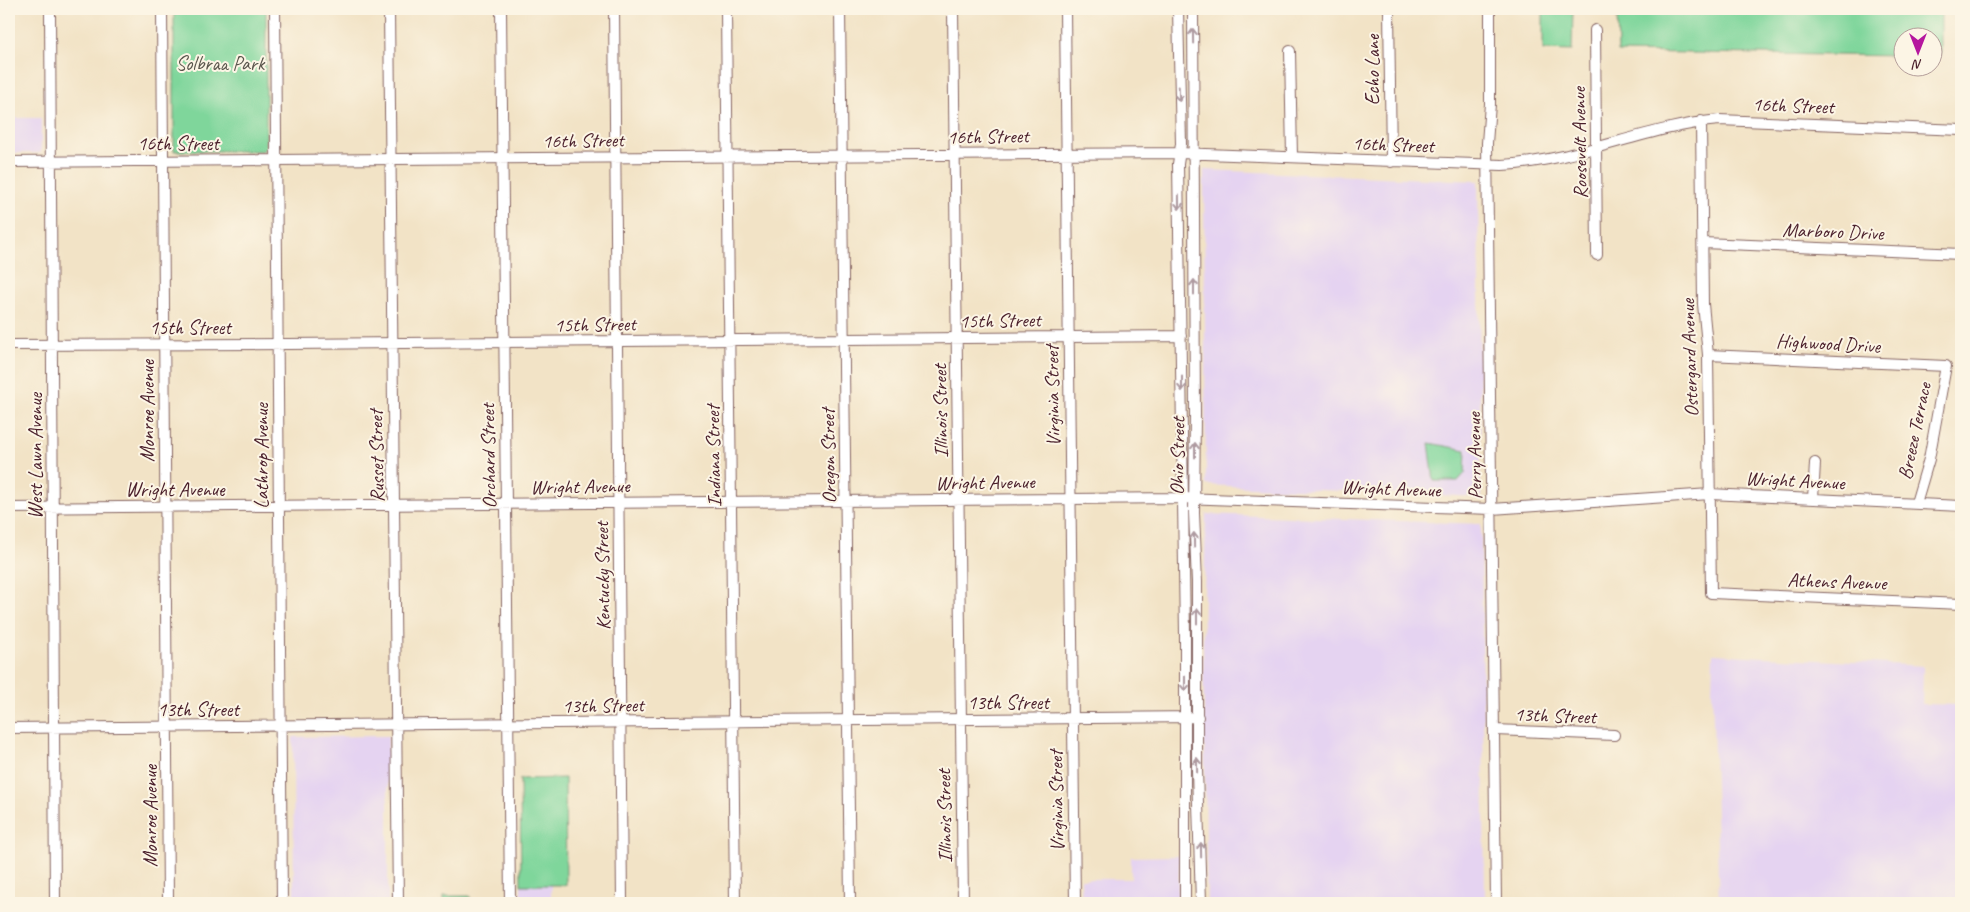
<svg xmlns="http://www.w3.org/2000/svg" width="1970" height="912" font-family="Caveat,sans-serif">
  <rect width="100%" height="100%" fill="#fcf5e5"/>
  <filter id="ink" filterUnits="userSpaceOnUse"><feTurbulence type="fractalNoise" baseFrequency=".02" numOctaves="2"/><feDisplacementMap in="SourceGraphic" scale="10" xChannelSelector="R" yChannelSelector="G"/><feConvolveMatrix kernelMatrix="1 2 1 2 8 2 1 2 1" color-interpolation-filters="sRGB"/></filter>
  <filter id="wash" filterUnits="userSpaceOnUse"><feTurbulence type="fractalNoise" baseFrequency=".0096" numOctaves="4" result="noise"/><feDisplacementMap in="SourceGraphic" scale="20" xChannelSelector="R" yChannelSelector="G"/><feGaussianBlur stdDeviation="1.12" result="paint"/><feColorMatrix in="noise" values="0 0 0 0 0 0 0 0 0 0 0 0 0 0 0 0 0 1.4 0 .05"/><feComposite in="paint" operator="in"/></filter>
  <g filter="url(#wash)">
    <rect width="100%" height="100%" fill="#f2e3c6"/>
    <path fill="#e5d3f1" d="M9 118H41V153H9Z
      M1204 170 1478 181 1481 497 1206 485Z
      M1206 514 1481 524 1485 903H1207L1203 643Z
      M1713 654 1923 666 1922 704 1961 705V903H1719L1712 691Z
      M388 736V903H294L293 737Z
      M1180 856 1177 903H1082L1081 879H1131V857Z
      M521 885H551V903H521Z"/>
    <path fill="#7fd69b" stroke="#647a63" d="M1543 9H1573L1572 51 1543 50Z
      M1617 9H1941V56H1933L1932 38H1902V56L1618 52Z
      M266 10V146L263 151H174V11Z
      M1429 443 1466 450 1465 473 1458 481H1434Z
      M565 778 566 885H521L520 779Z
      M443 896H470V903H443Z"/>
  </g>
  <g filter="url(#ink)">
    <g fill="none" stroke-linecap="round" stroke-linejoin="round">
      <g stroke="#856461" stroke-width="12">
        <path id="minor" d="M50 9 55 903
          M162 9 168 903
          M275 9 282 903
          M389 9 398 903
          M501 9 510 903
          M614 9 622 903
          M726 9 735 903
          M840 9 850 903
          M953 9 963 903
          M1065 9 1075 903
          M1178 9 1181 144 1178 164 1185 635V903
          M1193 9 1195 414 1194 513 1197 582V770L1201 903
          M1389 9 1391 162
          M1490 9V104L1487 143 1496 903
          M1595 30 1597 255
          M1290 51 1292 157
          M1701 121 1703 304 1708 355 1711 593 1961 604
          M9 162 1179 153 1502 165C1577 161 1645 127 1719 120L1961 130
          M1703 243 1961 254
          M9 345 289 344 1181 336
          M1708 355 1946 366 1929 459 1916 503
          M1813 499 1815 463
          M9 508 1183 498 1492 509 1710 494 1961 506
          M9 728 1198 717
          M1495 730 1614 735"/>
      </g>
      <use href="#minor" stroke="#fff" stroke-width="10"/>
    </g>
    <defs><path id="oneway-shaft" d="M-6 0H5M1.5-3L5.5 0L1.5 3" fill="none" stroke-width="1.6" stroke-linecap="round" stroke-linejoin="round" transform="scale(1.25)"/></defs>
    <g stroke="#ae9aa0">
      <use href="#oneway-shaft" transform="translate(1193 36) rotate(-91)"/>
      <use href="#oneway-shaft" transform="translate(1179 94) rotate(88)"/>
      <use href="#oneway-shaft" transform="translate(1179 202) rotate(89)"/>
      <use href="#oneway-shaft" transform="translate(1194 287) rotate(-90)"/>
      <use href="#oneway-shaft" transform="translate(1182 384) rotate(90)"/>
      <use href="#oneway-shaft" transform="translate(1195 450) rotate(-90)"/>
      <use href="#oneway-shaft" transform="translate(1194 540) rotate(-91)"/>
      <use href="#oneway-shaft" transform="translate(1197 616) rotate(-90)"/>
      <use href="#oneway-shaft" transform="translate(1185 684) rotate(90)"/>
      <use href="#oneway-shaft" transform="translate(1197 765) rotate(-91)"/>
      <use href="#oneway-shaft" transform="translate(1201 850) rotate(-91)"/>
    </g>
  </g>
  <g text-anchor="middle" stroke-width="4" stroke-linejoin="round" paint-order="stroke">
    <g font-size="20" fill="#5a564d" stroke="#fcf5e5">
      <text x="220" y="70">Solbraa Park</text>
    </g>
    <g font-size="20" fill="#4a1f2b" stroke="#fcf5e5">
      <text transform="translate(1372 70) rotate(-90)" y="7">Echo Lane</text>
      <text transform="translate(1793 105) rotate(2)" y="7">16th Street</text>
      <text transform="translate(988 136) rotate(-1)" y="7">16th Street</text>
      <text transform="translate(583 140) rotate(-1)" y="7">16th Street</text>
      <text x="178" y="150">16th Street</text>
      <text transform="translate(1579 143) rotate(-91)" y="7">Roosevelt Avenue</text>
      <text transform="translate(1393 144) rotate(2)" y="7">16th Street</text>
      <text transform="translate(1833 231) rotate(2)" y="7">Marboro Drive</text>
      <text transform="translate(1000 320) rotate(-1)" y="7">15th Street</text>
      <text transform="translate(595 324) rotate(-1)" y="7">15th Street</text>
      <text x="190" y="334">15th Street</text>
      <text transform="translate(1828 343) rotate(3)" y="7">Highwood Drive</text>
      <text transform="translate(1689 358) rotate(-92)" y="7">Ostergard Avenue</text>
      <text transform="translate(1052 396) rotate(-91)" y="7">Virginia Street</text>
      <text transform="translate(147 411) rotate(-90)" y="7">Monroe Avenue</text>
      <text transform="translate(940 411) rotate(-91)" y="7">Illinois Street</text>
      <text transform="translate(1914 431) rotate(-78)" y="7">Breeze Terrace</text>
      <text transform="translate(35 456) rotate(-90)" y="7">West Lawn Avenue</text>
      <text transform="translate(261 456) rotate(-90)" y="7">Lathrop Avenue</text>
      <text transform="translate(376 456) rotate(-91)" y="7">Russet Street</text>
      <text transform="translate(488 456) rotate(-91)" y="7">Orchard Street</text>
      <text transform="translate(713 456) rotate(-91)" y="7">Indiana Street</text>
      <text transform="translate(828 456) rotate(-91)" y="7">Oregon Street</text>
      <text transform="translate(1177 456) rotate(-89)" y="7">Ohio Street</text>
      <text transform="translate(1474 456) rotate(-91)" y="7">Perry Avenue</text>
      <text transform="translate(1795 480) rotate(3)" y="7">Wright Avenue</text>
      <text transform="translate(985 482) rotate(-1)" y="7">Wright Avenue</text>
      <text transform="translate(580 486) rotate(-1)" y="7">Wright Avenue</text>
      <text transform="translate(1391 488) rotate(2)" y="7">Wright Avenue</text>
      <text x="175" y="496">Wright Avenue</text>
      <text transform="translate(602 576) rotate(-91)" y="7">Kentucky Street</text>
      <text transform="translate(1837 581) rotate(2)" y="7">Athens Avenue</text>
      <text x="1008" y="709">13th Street</text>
      <text transform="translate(603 705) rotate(-1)" y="7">13th Street</text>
      <text x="198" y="716">13th Street</text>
      <text transform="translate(1555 715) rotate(2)" y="7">13th Street</text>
      <text transform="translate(1056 801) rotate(-91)" y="7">Virginia Street</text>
      <text transform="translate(150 816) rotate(-90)" y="7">Monroe Avenue</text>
      <text transform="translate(944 816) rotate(-91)" y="7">Illinois Street</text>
    </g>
  </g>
  <rect width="1970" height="912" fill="none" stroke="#fcf5e5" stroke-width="30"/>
  <g transform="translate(1918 52) rotate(180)"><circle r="24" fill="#fcf5e5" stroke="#b59f9b"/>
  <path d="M0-4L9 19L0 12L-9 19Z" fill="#b5179e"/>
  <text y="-8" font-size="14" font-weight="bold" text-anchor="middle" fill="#4a1f2b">N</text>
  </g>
</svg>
